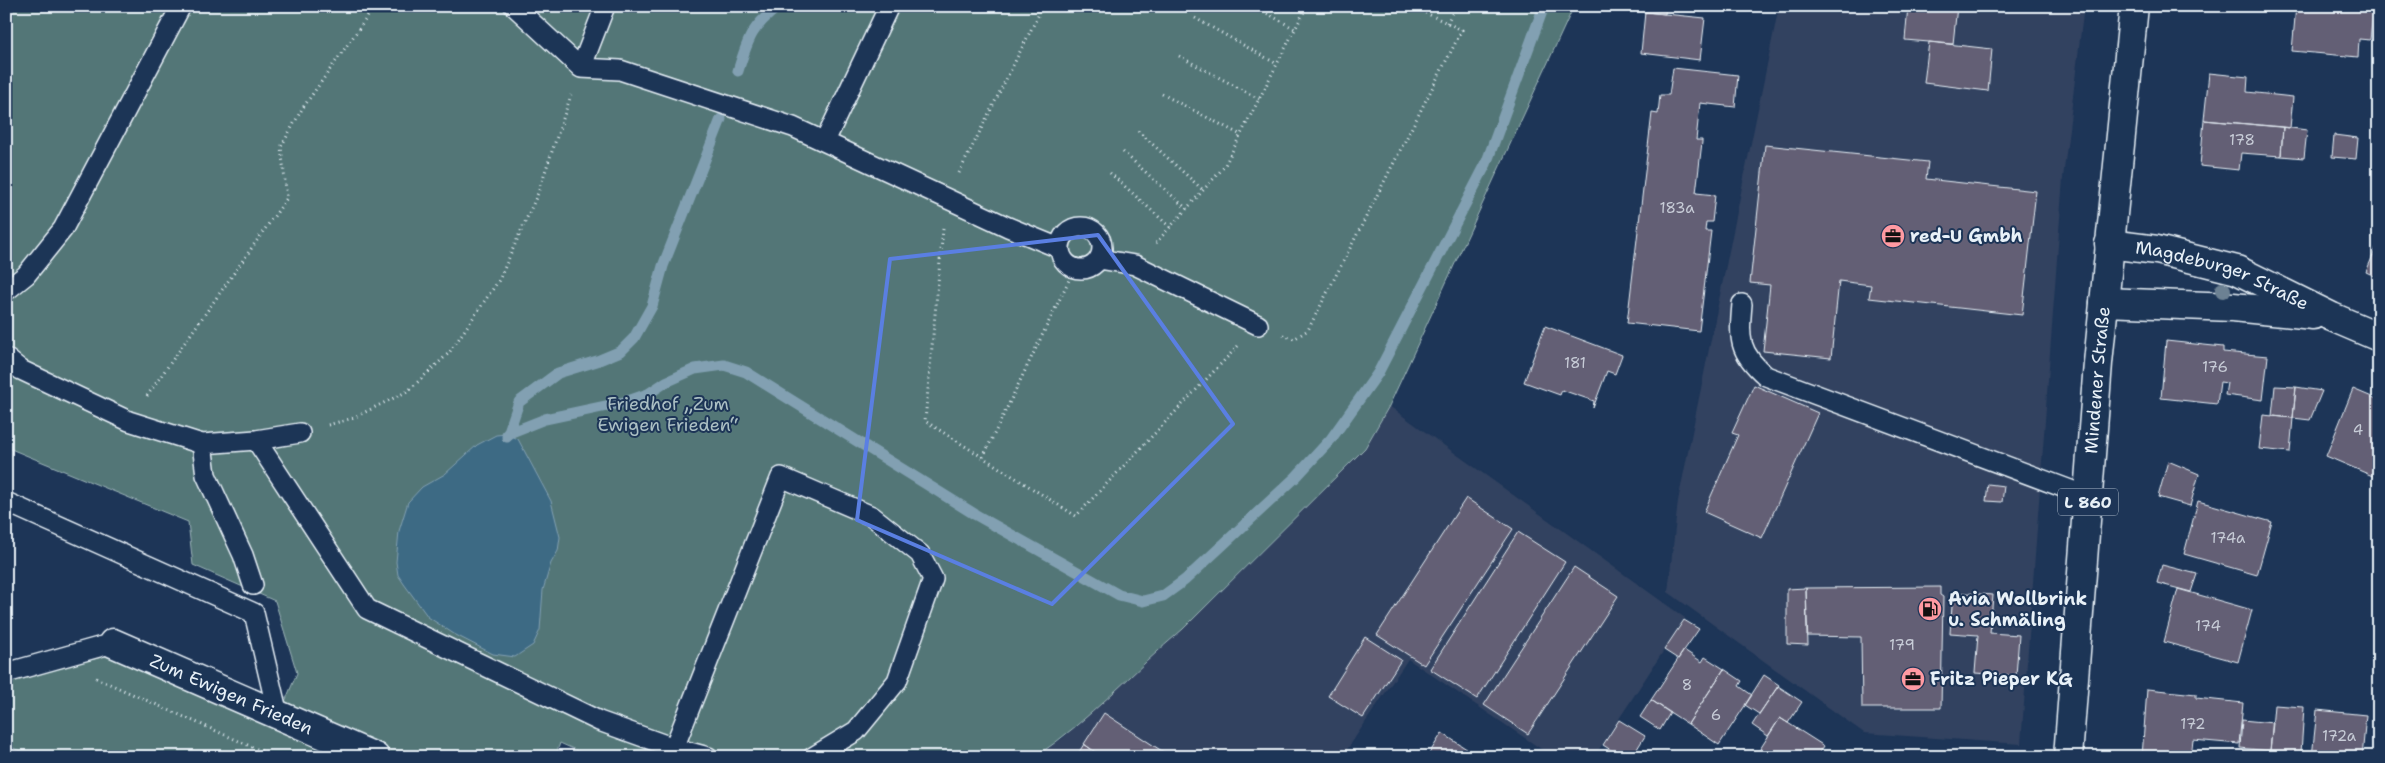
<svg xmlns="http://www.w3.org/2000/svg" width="2385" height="763" font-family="'Shantell Sans',sans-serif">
  <rect width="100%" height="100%" fill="#1d3557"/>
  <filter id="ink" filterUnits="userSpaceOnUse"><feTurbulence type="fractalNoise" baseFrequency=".02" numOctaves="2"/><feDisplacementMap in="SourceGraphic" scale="10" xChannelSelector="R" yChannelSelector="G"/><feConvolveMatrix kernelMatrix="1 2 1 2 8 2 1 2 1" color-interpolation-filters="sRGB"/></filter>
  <g filter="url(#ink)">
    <path fill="#324260" d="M1779 6H2084L2063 178 2021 744 1864 733 1668 592 1678 501Z
      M1389 406 1685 618 1594 757H1553L1408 659 1342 757H1035L1063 738 1213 600 1365 448Z"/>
    <path fill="#527677" stroke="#9db4b8" d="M6 6H1574L1389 406 1365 448 1183 629C1133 671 1089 721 1035 757H591L560 743 555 757H34L6 745V681L106 656 274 728 297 673 275 601 193 565 188 522 6 447Z"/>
    <path fill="#3e6a84" stroke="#82a0b2" d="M507 434 518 439 551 501 560 537 558 551 551 563 543 590 540 630 533 645 515 657 493 654 454 634 428 617 404 584 398 575 396 562 399 531 408 502 422 487 445 474 477 445 496 435Z"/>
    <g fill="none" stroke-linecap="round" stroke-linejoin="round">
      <path stroke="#82a0b2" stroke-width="11" d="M738 71C748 39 751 27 779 6
        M507 434 545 419 625 402 648 394 666 382 695 369 724 365 746 372 976 515 1119 595 1143 601 1163 596 1185 580 1296 477 1331 439 1378 373 1486 164 1544 6
        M507 437 519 402 558 373 597 361 621 351 634 338 652 306 663 266 721 119"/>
    </g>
    <path fill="#645f74" stroke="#e8f1f8" d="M1637 6H1666L1665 14 1637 11Z
      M1908 6H1957L1953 44 1905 40Z
      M2296 6H2374L2370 40 2359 39 2358 57 2292 51Z
      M2377 7H2379V32L2374 31Z
      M1645 12 1705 18 1700 60 1641 53Z
      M1929 42 1992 49 1988 91 1924 83Z
      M1673 68 1738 75 1735 107 1700 103 1696 140H1702V142L1696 193 1715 195 1712 222H1706L1705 231H1711L1699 331 1627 323 1652 113 1658 114 1660 95H1669Z
      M2209 73 2248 77 2247 92 2293 97 2290 128 2204 120Z
      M2204 120 2283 127 2281 156 2241 153 2239 170 2200 166Z
      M2283 127 2307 130 2304 158 2281 156Z
      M2334 135 2358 138 2356 159 2332 157Z
      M1765 145 1928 162 1926 179 2036 191 2022 315 1869 298 1871 285 1839 281 1831 358 1763 351 1770 285 1750 283Z
      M2379 241V278L2366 272Z
      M1545 326 1622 355 1615 374 1607 371 1593 408 1594 401 1562 390 1560 395 1524 382Z
      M2166 341 2223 347V352L2268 356 2263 400 2225 395 2227 383 2220 382 2217 404 2161 398Z
      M1754 385 1818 413 1762 538 1704 512 1738 435 1732 433Z
      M2275 386 2296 387 2293 418 2272 416Z
      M2296 387 2322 391 2310 420 2293 418Z
      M2353 389 2379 400V469L2375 477 2326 456Z
      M2263 415 2293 418 2290 452 2259 449Z
      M2168 461 2199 474 2190 506 2158 497Z
      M1988 484 2004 486 2002 502 1986 501Z
      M1466 498 1513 529 1424 665 1377 635Z
      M2198 501 2272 522 2257 575 2184 554Z
      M1518 532 1565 562 1477 699 1430 669Z
      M2162 565 2197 574 2191 592 2157 583Z
      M1574 567 1618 596 1528 734 1484 705Z
      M1940 587V595L1943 597 1941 708H1862L1861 637 1807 636 1806 588Z
      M1806 588 1808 645 1787 644V589Z
      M2178 589 2252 610 2238 662 2164 642Z
      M1953 592 1993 595 1990 633 2019 635 2016 676 1975 673 1978 635 1950 633Z
      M1684 620 1699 629 1678 659 1664 650Z
      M1365 637 1401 660 1363 718 1328 696Z
      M1684 650 1702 662 1705 657 1724 669 1688 724 1651 700Z
      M1724 669 1742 681 1739 686 1752 695 1719 745 1688 724Z
      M1764 675 1779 685 1759 714 1745 705Z
      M1778 686 1802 702 1788 723 1780 718 1768 736 1752 725Z
      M2147 689 2196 694V698L2243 703 2239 744 2193 740 2191 757H2142Z
      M1651 700 1670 713 1660 730 1640 717Z
      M2274 705 2304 707 2301 753 2270 751Z
      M2317 710 2366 715 2362 757H2312Z
      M1104 713 1171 757H1102L1084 744Z
      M1780 718 1824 746 1817 757H1755Z
      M1619 720 1645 736 1632 757H1622L1603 745Z
      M2242 720 2273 723 2270 751 2240 748Z
      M1442 733 1479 757H1427Z
      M1084 744 1102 757H1076Z"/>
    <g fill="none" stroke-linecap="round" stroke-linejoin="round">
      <g stroke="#e8f1f8" stroke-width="22">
        <path id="service" d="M514 6 581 68 620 70 793 127 1008 227 1059 248
          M581 68 605 6
          M825 141 889 6
          M1060 248a21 21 0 1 1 42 0a21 21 0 1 1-42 0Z
          M1099 259 1135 265 1258 325
          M6 291 26 275 63 229 181 6
          M1742 304C1739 339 1738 352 1766 376L2089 497
          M6 358 21 370 129 421 202 444 256 440 300 433
          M256 440 367 609 599 721 674 748 708 757
          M202 444 206 475 243 555 253 585
          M6 502 254 613 278 715
          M6 673 113 643
          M674 748 781 477 872 516 920 554 933 579 897 681 856 731 813 757"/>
      </g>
      <g stroke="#e8f1f8" stroke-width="31">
        <g id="minor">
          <path id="s1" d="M2109 244 2157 250 2237 270 2332 317 2379 337"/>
          <path d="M2104 302 2233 307 2313 315"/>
          <path id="s2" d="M113 643 375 757"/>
        </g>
      </g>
      <g stroke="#e8f1f8" stroke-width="31">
        <g id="primary">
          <path id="s3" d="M2068 757 2098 363 2134 6"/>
        </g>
      </g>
      <path stroke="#e8f1f8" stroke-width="3" stroke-dasharray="1 4" stroke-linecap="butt" d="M1254 6 1295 29
        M1195 18 1277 64
        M1447 23 1456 6
        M1179 56 1259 99
        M1162 94 1241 135
        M1138 131 1204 191
        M1123 152 1187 209
        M959 173 1043 6
        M1110 173 1170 227
        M943 229 925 421 1076 516 1238 346
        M1156 243 1224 167 1307 6
        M1283 335 1294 339 1308 330 1462 30 1411 6
        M147 396 287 198 281 147 302 109 375 6
        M328 425 353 418 408 391 449 353 499 280 538 193 571 95
        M983 457 1072 274
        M96 678 275 757"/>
      <use href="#service" stroke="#1d3557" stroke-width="19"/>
      <use href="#minor" stroke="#1d3557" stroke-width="28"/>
      <use href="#primary" stroke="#1d3557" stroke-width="28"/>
    </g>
    <circle fill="#6c8193" cx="2223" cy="290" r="8"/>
  </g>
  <path fill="none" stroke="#5a7fe2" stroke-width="4" stroke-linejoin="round" d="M1098 235 1233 424 1052 604 857 520 890 259Z"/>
  <defs>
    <g id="office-disc" transform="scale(1.25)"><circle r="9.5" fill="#ff9aa2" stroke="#1d3557"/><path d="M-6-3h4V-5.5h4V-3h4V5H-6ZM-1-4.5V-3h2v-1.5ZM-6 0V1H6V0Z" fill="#111"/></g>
    <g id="fuel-disc" transform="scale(1.25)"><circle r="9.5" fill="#ff9aa2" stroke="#1d3557"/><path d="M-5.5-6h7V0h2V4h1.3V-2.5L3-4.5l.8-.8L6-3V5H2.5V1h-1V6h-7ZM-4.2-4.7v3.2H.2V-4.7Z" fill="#111"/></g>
  </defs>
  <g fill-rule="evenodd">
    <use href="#office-disc" x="1893" y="236"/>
    <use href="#fuel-disc" x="1930" y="609"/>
    <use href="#office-disc" x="1913" y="679"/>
  </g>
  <g text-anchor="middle" stroke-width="4" stroke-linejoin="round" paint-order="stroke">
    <g font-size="15" fill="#c7ccd7">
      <text x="2242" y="145">178</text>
      <text x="1677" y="213">183a</text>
      <text x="1575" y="368">181</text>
      <text x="2215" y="372">176</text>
      <text x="2358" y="435">4</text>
      <text x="2228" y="543">174a</text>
      <text x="2208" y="631">174</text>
      <text x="1902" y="650">179</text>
      <text x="1687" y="690">8</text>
      <text x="1716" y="720">6</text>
      <text x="2193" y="729">172</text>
      <text x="2339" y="741">172a</text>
    </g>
    <rect fill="#1d3557" stroke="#abb9c8" stroke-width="1" x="2058" y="488.5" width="60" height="27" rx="4"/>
    <g font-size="16" font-weight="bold" fill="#e8f1f8">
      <text x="2088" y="508">L 860</text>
    </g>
    <g font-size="18" font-weight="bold" fill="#e8f1f8" stroke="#1d3557" text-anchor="start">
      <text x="1910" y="242">red-U Gmbh</text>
      <text x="1948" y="605">Avia Wollbrink<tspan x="1948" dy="21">u. Schmäling</tspan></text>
      <text x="1930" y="685">Fritz Pieper KG</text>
    </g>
    <g font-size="18" fill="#e8f1f8" stroke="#1d3557">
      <text dy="6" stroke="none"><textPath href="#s1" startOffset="118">Magdeburger Straße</textPath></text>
      <text dy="6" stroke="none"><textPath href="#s3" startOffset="378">Mindener Straße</textPath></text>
      <text dy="6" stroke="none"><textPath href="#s2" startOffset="129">Zum Ewigen Frieden</textPath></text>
    </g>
    <g font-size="18" fill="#acc0c4" stroke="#1d3557">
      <text x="668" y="410">Friedhof „Zum<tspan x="668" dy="21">Ewigen Frieden“</tspan></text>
    </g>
  </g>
  <rect width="2385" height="763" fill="none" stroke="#1d3557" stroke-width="25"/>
  <rect x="12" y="12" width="2360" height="738" fill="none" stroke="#e8f1f8" stroke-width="2" filter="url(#ink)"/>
</svg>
